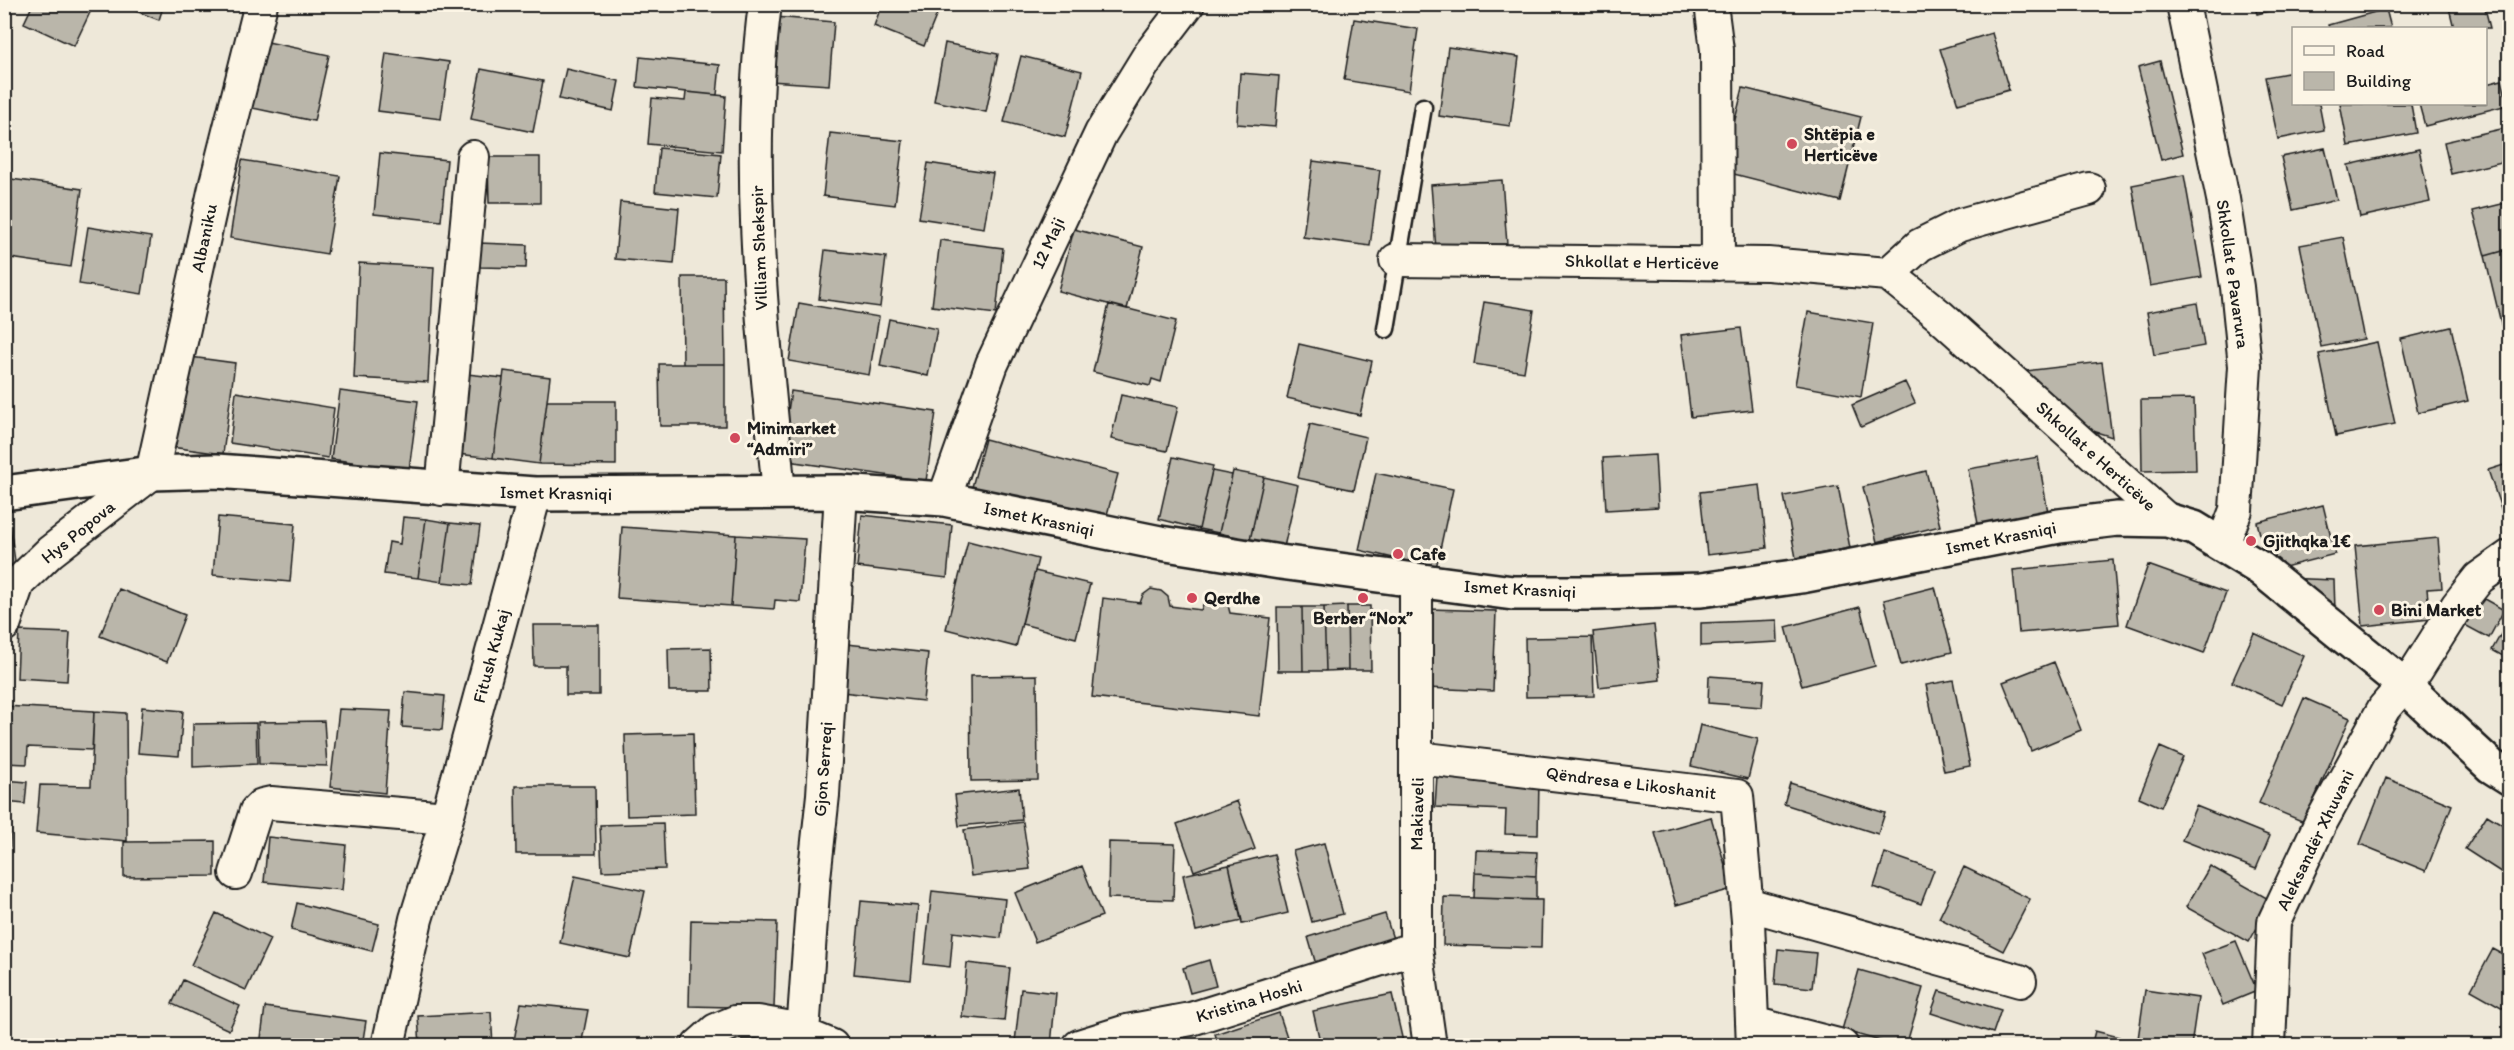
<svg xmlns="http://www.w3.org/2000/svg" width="2514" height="1050" font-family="Itim,sans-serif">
  <rect width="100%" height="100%" fill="#eee8d9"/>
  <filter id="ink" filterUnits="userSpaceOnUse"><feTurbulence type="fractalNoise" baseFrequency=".0167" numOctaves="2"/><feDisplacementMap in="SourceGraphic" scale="12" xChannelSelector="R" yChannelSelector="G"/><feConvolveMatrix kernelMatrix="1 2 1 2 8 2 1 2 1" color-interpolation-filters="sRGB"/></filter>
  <g filter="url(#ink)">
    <path fill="#bab6aa" stroke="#1c1c1c" stroke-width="1.5" d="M33 4H94L74 46 24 23Z
      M118 4H164L159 20Z
      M784 4H837V6H784Z
      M882 4H941L924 46 874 26Z
      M2254 4H2296L2257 14Z
      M2448 4H2484L2490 28H2454Z
      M2386 9 2391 28H2329L2328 25Z
      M775 17 834 22 829 85 770 81Z
      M1354 19 1418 29 1409 91 1344 80Z
      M1992 33 2009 90 1958 104 1940 49Z
      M263 41 329 55 314 121 248 107Z
      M945 43 998 54 986 112 934 101Z
      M1448 47 1519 57 1510 126 1439 116Z
      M386 53 449 62 441 119 378 111Z
      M1021 56 1082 71 1065 137 1004 122Z
      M640 57 720 65 717 95 637 87Z
      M2160 61 2183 154 2161 160 2138 67Z
      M481 69 543 81 533 132 471 119Z
      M566 69 619 81 613 111 559 99Z
      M2294 72V104H2319L2324 130 2278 139 2265 77Z
      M1240 73 1279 76 1275 127 1237 124Z
      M2502 80 2508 105 2425 126 2419 104H2486V84Z
      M1743 88 1861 117 1840 201 1722 171Z
      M686 92 726 96 722 151 648 144 652 98 685 101Z
      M2340 104H2411L2416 133 2348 146Z
      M2510 127V160L2451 174 2444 142Z
      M830 133 903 141 895 205 823 196Z
      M659 148 721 154 717 198 655 192Z
      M2325 148 2337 200 2293 210 2281 157Z
      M2419 149 2430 202 2360 217 2348 165Z
      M380 153 447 160 441 221 374 214Z
      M488 157H540V203H489Z
      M242 160 340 176 327 254 230 238Z
      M1313 161 1380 170 1370 246 1303 237Z
      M928 163 993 173 984 228 919 218Z
      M2184 175 2202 277 2150 286 2132 185Z
      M11 179 82 189 71 267 4 257V220Z
      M1502 180 1507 244 1436 249 1431 185Z
      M620 202 679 208 674 264 615 259Z
      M2510 202V249L2485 256 2473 211Z
      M88 227 151 237 142 294 79 284Z
      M1074 229 1143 247 1127 309 1058 291Z
      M2343 237 2364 339 2321 347 2300 245Z
      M940 240 1003 248 996 314 932 306Z
      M479 243 527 245 526 268 478 267Z
      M2510 249V335L2504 336 2485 256Z
      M825 250 886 257 880 307 819 299Z
      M359 263 434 267 428 382 354 378Z
      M682 277H724L725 364H683Z
      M1484 302 1534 310 1524 372 1474 364Z
      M799 303 879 317 869 375 789 361Z
      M2197 303 2204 346 2154 355 2147 312Z
      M1109 304 1176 321 1161 382 1152 379 1150 386 1093 372Z
      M1808 312 1873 323 1861 397 1795 385Z
      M889 319 937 329 928 376 880 366Z
      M2451 327 2468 401 2418 413 2401 339Z
      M1741 328 1752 410 1691 417 1681 335Z
      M2377 342 2395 424 2336 436 2319 354Z
      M1299 344 1372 361 1360 415 1287 398Z
      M183 356 235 363 223 454 171 447Z
      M2102 362 2112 437 2074 425 2017 372Z
      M659 364H725V426H660Z
      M504 371 550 377 539 464 493 458Z
      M467 374 503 378 493 458 457 454Z
      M1905 382 1915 403 1861 427 1852 405Z
      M340 391 418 401 409 470 331 459Z
      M791 391 936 412 926 481 781 460Z
      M236 392 334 408 328 458 230 443Z
      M1121 395 1178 407 1167 451 1111 439Z
      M2194 399 2196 470 2142 471 2141 400Z
      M547 401H616V465L539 464Z
      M1310 424 1366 437 1354 490 1298 478Z
      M985 439 1118 474 1105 522 972 487Z
      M1655 455 1658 507 1606 510 1603 458Z
      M1173 457 1213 466 1199 529 1159 519Z
      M2038 457 2048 512 1978 524 1968 469Z
      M2510 463V532H2509L2488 470Z
      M1212 471 1232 475 1219 533 1199 529Z
      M1233 471 1264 477 1250 540 1219 533Z
      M1926 471 1940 526 1877 542 1863 487Z
      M1376 473 1453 489 1436 568 1359 550Z
      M1264 477 1298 485 1284 547 1250 540Z
      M1760 485 1767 548 1707 555 1700 492Z
      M1838 486 1850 548 1796 558 1784 496Z
      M2323 505 2335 554 2269 571 2257 522Z
      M8 513 16 568 4 570V514Z
      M862 515 952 525 947 578 857 567Z
      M218 517 295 524 290 582 213 575Z
      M403 517 426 519 418 578 384 574 389 542 400 544Z
      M426 519 450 523 442 582 418 578Z
      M450 523 480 526 472 585 442 582Z
      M622 527 736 535 731 606 617 598Z
      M736 535 805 539 800 602 775 600 774 609 731 606Z
      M2438 538 2442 588 2427 589 2430 619 2363 626 2355 546Z
      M968 541 1038 559 1016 647 946 629Z
      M2113 560 2119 624 2019 633 2013 570Z
      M2148 565 2226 593 2204 653 2127 625Z
      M1035 571 1090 584 1076 638 1022 624Z
      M2283 578 2334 580 2335 611Z
      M1935 587 1952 652 1901 665 1884 600Z
      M119 589 185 615 167 662 100 636Z
      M1151 589 1161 591 1168 597 1170 606 1201 610 1204 602 1212 597 1221 599 1228 605 1230 613 1270 618 1259 716 1092 697 1103 598 1140 603 1143 595Z
      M2477 595 2504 610 2489 638 2461 623Z
      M1347 606 1348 670 1326 671 1324 607Z
      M1347 606H1370L1371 670H1348Z
      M1277 607H1302L1303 671H1278Z
      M1302 607H1324L1326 671H1303Z
      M1860 607 1875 666 1802 686 1786 627Z
      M1429 609 1496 611 1493 691 1427 688Z
      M2510 618V660L2492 650Z
      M1777 620 1778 642 1701 646V623Z
      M533 625H599V695H566V666H534Z
      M1654 625 1660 680 1599 687 1593 632Z
      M19 631 70 633 67 681 17 678Z
      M2254 633 2304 656 2282 704 2232 682Z
      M1592 637 1594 696 1526 697 1525 638Z
      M847 644 928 653 923 701 842 692Z
      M711 648 712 691H669L668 649Z
      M2054 662 2081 730 2031 751 2003 682Z
      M1037 675 1038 780 971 781 970 676Z
      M1709 676 1764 680 1762 707 1708 703Z
      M1953 680 1970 766 1944 771 1926 685Z
      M405 692 445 696 442 730 402 727Z
      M2304 698 2350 718 2304 822 2259 803Z
      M4 706 94 711 92 750 28 747 27 764 4 763Z
      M142 707 183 711 179 756 138 753Z
      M339 709 391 711 385 793 330 787Z
      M94 711 126 713 127 841 36 833 40 785 91 786Z
      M324 721 327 766 259 764 258 722Z
      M256 723 257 764 193 767V724Z
      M1700 725 1758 739 1748 779 1691 766Z
      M693 733 695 814 627 816 625 735Z
      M2160 747 2183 757 2161 807 2139 797Z
      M1437 775 1539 779 1538 835 1505 834 1506 810 1435 807Z
      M2386 778 2452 805 2426 871 2360 844Z
      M4 780 27 782 25 804 4 802Z
      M1790 783 1885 813 1878 834 1784 804Z
      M515 786H595L596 854H516Z
      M1019 788 1022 820 959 826 955 795Z
      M1237 801 1255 849 1194 871 1177 824Z
      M2196 806 2270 836 2256 869 2182 840Z
      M2487 815 2510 829V878L2465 849Z
      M1711 817 1732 889 1676 905 1655 833Z
      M4 820H11L9 859H4Z
      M1023 822 1030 869 971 876 964 830Z
      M663 823 665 869 602 871 600 825Z
      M268 837 346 845 342 890 264 882Z
      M215 841V876L124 877V842Z
      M1109 842 1175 844 1173 900 1108 898Z
      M1324 843 1343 914 1312 922 1293 851Z
      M1476 850 1537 852 1536 876 1475 873Z
      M1885 853 1934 870 1921 904 1874 887Z
      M1274 854 1288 913 1242 924 1229 865Z
      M1229 865 1242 921 1196 931 1183 875Z
      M1082 866 1102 916 1035 942 1015 893Z
      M2210 866 2272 901 2249 942 2186 907Z
      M1964 867 2030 899 2003 951 1939 918Z
      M1475 873 1536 876V900L1474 898Z
      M575 876 645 891 630 958 560 943Z
      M4 882H6L7 931H4Z
      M932 891 1005 899 1001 938 953 932 950 967 924 964Z
      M1444 897 1542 900 1541 948 1443 945Z
      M861 901 918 906 911 980 854 974Z
      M297 903 379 924 372 951 291 930Z
      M216 913 270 939 246 990 191 965Z
      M1385 914 1395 945 1317 968 1308 937Z
      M691 920 777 922 774 1008 689 1006Z
      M2236 941 2257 991 2223 1005 2202 954Z
      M1778 949 1816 953 1812 988 1775 984Z
      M2493 949 2510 958V1012L2471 990Z
      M1209 960 1216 986 1190 993 1183 968Z
      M967 963 1010 968 1004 1021 962 1017Z
      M1859 970 1923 988 1906 1046H1897L1842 1030Z
      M183 980 240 1006 229 1030 172 1004Z
      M1021 989 1056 993 1051 1045 1015 1042Z
      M2145 990 2198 998 2191 1046H2137Z
      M1939 991 2001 1010 1993 1033 1931 1013Z
      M1392 994 1404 1046H1321L1313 1011Z
      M521 1003 588 1010 581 1046H513Z
      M265 1007 366 1021 362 1046H260Z
      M491 1012 493 1046H420L418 1016Z
      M1279 1013 1290 1046H1219L1215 1034Z
      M2095 1031 2119 1037 2117 1046H2091Z
      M4 1042 64 1045V1046H4Z"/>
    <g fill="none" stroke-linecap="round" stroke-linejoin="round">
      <g stroke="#1c1c1c" stroke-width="21">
        <path id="service" d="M1386 329 1423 107"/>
      </g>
      <g stroke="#1c1c1c" stroke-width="36">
        <path id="minor" d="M765 4C744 167 763 330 779 492
          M1711 4 1717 50 1718 264
          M2183 4 2223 199 2237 287 2245 366 2236 510 2223 544
          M1396 260 1768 264 1888 274 1940 316 2167 520
          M1888 274 1920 245 1960 225 2089 189
          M442 489 473 157
          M944 499 992 364 1101 133 1149 55 1188 4
          M1416 581V948L1430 1046
          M4 592 18 583 50 552 152 473 216 183 261 4
          M4 625 18 583
          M1418 758 1737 796 1748 921 1753 1046
          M236 873 256 811 262 805 271 803 447 818
          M1747 904 2020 981
          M1752 1023 1842 1046
          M388 1046 416 919 447 818 535 494
          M698 1046 716 1030 735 1022H758L786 1027 832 1046
          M800 1046 803 1033 814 878 823 795 841 492
          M1079 1046 1127 1031 1191 1019 1416 948
          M2269 1046 2274 922 2320 824 2384 708 2416 671 2457 606 2479 578 2510 556"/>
      </g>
      <g stroke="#1c1c1c" stroke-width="38">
        <path id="tertiary" d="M4 493 152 473 216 471 535 494 841 492 944 499 1160 543 1280 562 1513 593H1595L1701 590 1801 576 2059 526 2117 519 2167 520 2194 528 2261 569 2404 685 2491 766 2510 778"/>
      </g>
      <use href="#service" stroke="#fcf5e5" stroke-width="16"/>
      <use href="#minor" stroke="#fcf5e5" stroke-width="32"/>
      <use href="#tertiary" stroke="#fcf5e5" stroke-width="33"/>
    </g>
  </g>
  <g fill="#d1495b" stroke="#fcf5e5" stroke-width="2">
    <circle cx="1792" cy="144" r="6"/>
    <circle cx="735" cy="438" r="6"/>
    <circle cx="2251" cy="541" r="6"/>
    <circle cx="1398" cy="554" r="6"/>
    <circle cx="1192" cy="598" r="6"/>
    <circle cx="1363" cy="598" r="6"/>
    <circle cx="2379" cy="610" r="6"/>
  </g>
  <g text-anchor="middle" stroke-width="6" stroke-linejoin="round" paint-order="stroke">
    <g font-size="18" font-weight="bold" fill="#1c1c1c" stroke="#fcf5e5" text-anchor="start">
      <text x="1804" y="140">Shtëpia e<tspan x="1804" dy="21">Herticëve</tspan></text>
      <text x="747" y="434">Minimarket<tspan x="747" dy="21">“Admiri”</tspan></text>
      <text x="2263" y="547">Gjithqka 1€</text>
      <text x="1410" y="560">Cafe</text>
      <text x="1204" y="604">Qerdhe</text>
      <text x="2391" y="616">Bini Market</text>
      <text x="1363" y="624" text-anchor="middle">Berber “Nox”</text>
    </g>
    <g font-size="18" fill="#1c1c1c" stroke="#fcf5e5">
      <text transform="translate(204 238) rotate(-78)" y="6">Albaniku</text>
      <text transform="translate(1048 243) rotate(-65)" y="6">12 Maji</text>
      <text transform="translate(759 248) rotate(-92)" y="6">Villiam Shekspir</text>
      <text transform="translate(1642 262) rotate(1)" y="6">Shkollat e Herticëve</text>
      <text transform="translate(2233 274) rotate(82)" y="6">Shkollat e Pavarura</text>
      <text transform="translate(2096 456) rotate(42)" y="6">Shkollat e Herticëve</text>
      <text transform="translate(556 493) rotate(1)" y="6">Ismet Krasniqi</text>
      <text transform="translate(1039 519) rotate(12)" y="6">Ismet Krasniqi</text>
      <text transform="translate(78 532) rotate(-39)" y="6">Hys Popova</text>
      <text transform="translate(2001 538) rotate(-11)" y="6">Ismet Krasniqi</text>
      <text transform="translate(1520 589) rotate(3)" y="6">Ismet Krasniqi</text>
      <text transform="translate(491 656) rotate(-75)" y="6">Fitush Kukaj</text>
      <text transform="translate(823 769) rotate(-86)" y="6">Gjon Serreqi</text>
      <text transform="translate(1631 783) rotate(7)" y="6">Qëndresa e Likoshanit</text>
      <text transform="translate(1417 814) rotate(-89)" y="6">Makiaveli</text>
      <text transform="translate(2315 840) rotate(-64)" y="6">Aleksandër Xhuvani</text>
      <text transform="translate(1249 1001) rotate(-17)" y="6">Kristina Hoshi</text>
    </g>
  </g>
  <rect width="2514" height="1050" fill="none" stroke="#fcf5e5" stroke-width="24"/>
  <rect x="12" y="12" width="2490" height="1026" fill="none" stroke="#1c1c1c" stroke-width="2" filter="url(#ink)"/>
  <rect x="2292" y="27" width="195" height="78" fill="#fcf5e5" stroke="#a29e95" stroke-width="1.5"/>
  <rect x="2304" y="46" width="30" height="9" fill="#fcf5e5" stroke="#a29e95" stroke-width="1.5"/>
  <text x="2346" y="57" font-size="18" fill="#1c1c1c">Road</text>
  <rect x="2304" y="72" width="30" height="18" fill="#bab6aa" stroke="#a29e95" stroke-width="1.5"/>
  <text x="2346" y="87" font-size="18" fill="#1c1c1c">Building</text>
</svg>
